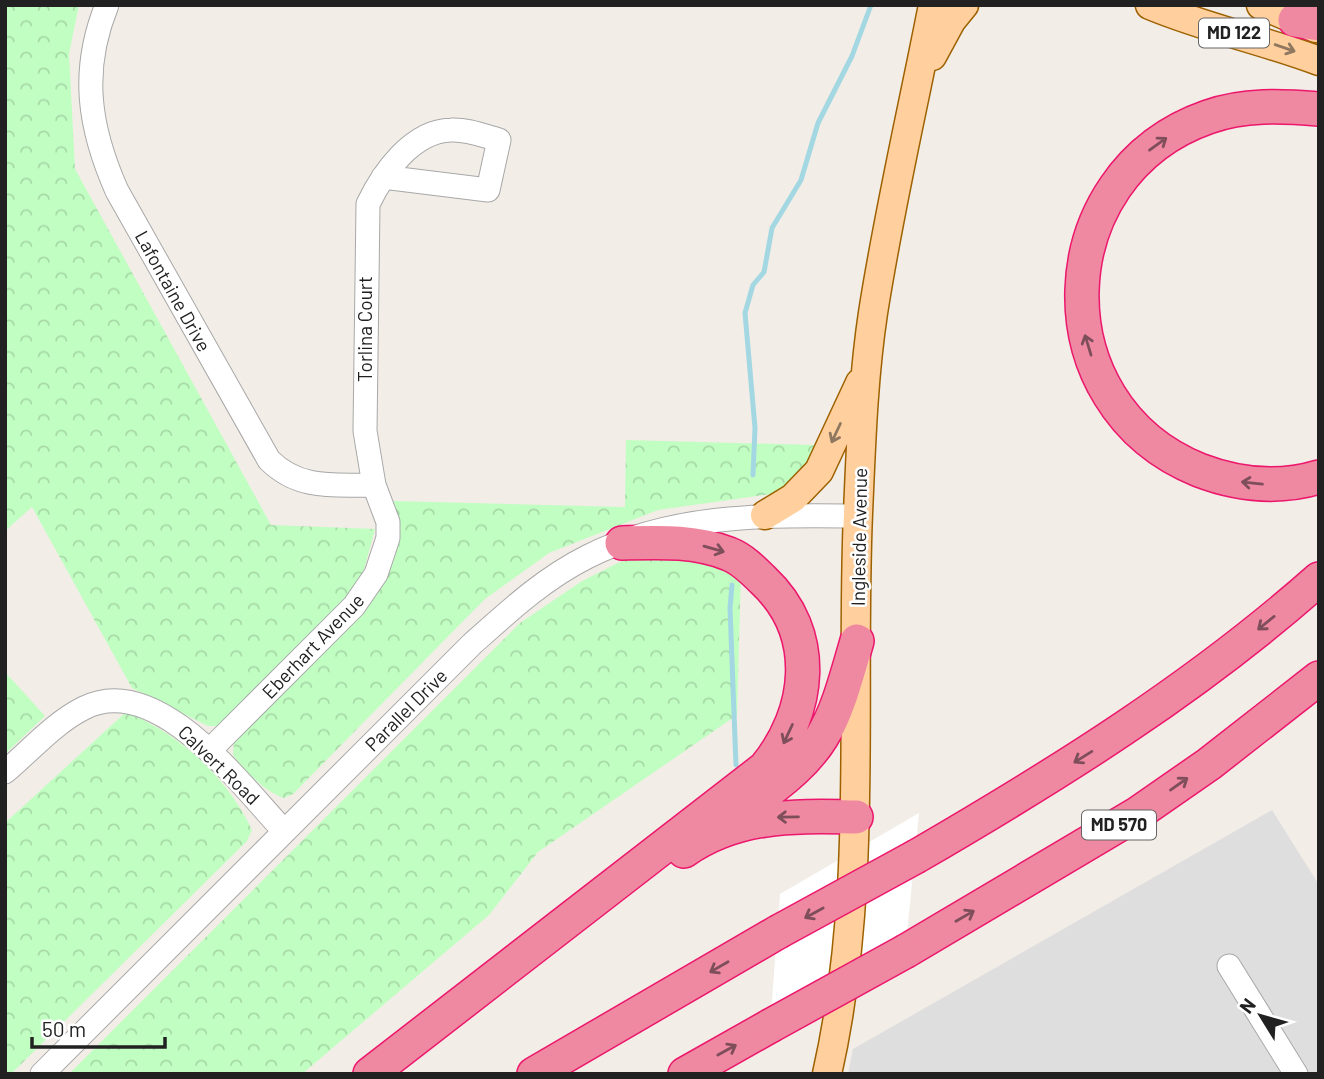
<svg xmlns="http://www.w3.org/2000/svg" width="1324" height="1079" font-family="Barlow,sans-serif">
  <defs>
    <pattern id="park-crowns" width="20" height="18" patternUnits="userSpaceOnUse" patternTransform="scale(1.75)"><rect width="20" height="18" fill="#c1fec2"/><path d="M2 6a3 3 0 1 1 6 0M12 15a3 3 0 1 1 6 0" fill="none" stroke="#a6d9a6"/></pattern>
  </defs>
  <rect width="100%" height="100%" fill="#f2ede6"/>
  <path fill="#dfdede" d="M1272 810 1319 885V1074H848L853 1049Z"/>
  <path fill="url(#park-crowns)" d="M5 5H79L69 54 75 169 271 525 375 529 364 570 347 597 218 726H208L132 688 32 507 5 531Z
    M626 440 815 445 807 463 789 484 771 494 658 510 549 553 485 599 293 794 284 798C263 791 246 771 233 755L234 742 292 681 396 531 393 501 625 507Z
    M667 552 741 573 737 715 538 852 489 915 302 1074H69L520 623 582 581 624 560Z
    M5 672 45 716 5 754Z
    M126 712C180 734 227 777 252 830L247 841 11 1074H5V823Z"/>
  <path fill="#fff" d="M919 813 904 964 770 1026 780 894Z"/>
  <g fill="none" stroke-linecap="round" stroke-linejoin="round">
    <path stroke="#a3d8e3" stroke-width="5" d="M753 475 755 428 745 313 753 285 764 272 772 228 801 180 818 123 852 56 871 5
      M732 585 730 608 736 765"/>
    <g stroke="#a8a8a8" stroke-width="25">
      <path id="minor" d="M107 5C80 71 89 128 117 191L269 460C299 490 334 485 374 485
        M209 751 354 606 376 574 388 538V522L374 485 365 431 368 204C383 173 412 131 451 130 467 129 484 136 499 140L488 190 383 177
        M5 772C30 751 54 723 84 708 157 671 240 784 284 831
        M1229 966 1296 1074
        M42 1074 472 644C508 612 543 579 587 557 671 514 765 515 858 516"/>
    </g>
    <g stroke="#9d6100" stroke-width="31">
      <path id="major" d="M1150 5C1205 28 1263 40 1319 61
        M1261 5 1316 28
        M932 56 951 21 964 5
        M765 515 793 498 819 471 860 383
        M827 1074C869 889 850 700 858 513 861 446 863 379 873 313 889 210 913 108 933 5"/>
    </g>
    <g stroke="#ec176c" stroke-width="36">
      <path id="highway" d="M1295 20 1319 24
        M1319 109C1282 106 1244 104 1208 117 1045 174 1038 405 1199 470 1238 485 1279 489 1319 477
        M749 805C827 751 832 728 857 641
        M684 851C737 814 794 816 856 817
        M917 856C1058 774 1196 688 1319 579
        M906 951 1137 814 1209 764 1319 678
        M370 1074 765 768C811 712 820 633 763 580 753 570 742 559 729 554 695 540 658 542 622 543
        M534 1074 778 932
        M685 1074 770 1026"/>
    </g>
    <use href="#minor" stroke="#fff" stroke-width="23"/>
    <use href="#major" stroke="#ffd09e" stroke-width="28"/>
    <use href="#highway" stroke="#ef88a1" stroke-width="33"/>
    <g stroke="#ec176c" stroke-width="36" stroke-linecap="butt">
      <path id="highway-bridge" d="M778 932 917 856
        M770 1026 906 951"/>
    </g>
    <use href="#highway-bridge" stroke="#ef88a1" stroke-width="33"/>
  </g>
  <defs><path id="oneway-shaft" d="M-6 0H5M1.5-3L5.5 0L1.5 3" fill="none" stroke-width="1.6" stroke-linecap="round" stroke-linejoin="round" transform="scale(1.75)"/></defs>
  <g stroke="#907860">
    <use href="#oneway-shaft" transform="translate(1285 48) rotate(19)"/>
    <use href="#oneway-shaft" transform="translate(836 433) rotate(115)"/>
  </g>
  <g stroke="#7e4f5b">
    <use href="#oneway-shaft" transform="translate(1158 144) rotate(-36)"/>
    <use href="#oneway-shaft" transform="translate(1088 345) rotate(-107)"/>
    <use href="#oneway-shaft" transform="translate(1252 483) rotate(-174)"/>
    <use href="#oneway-shaft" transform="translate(714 549) rotate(16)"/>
    <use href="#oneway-shaft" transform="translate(1266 623) rotate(141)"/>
    <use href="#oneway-shaft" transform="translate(788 734) rotate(115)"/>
    <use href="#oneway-shaft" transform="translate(1083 757) rotate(148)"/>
    <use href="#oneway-shaft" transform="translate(1179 784) rotate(-35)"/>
    <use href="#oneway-shaft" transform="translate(788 817) rotate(179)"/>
    <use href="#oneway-shaft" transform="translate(814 913) rotate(151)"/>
    <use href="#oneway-shaft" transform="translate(965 916) rotate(-30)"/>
    <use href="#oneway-shaft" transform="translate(719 967) rotate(150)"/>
    <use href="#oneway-shaft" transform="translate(727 1050) rotate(-29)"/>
  </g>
  <g text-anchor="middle" stroke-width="5" stroke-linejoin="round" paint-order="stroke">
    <g fill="#fff" stroke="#646464" stroke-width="2">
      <rect x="1199" y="18.5" width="70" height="29" rx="5"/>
      <rect x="1082" y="810.5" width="74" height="29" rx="5"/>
    </g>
    <g font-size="18" font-weight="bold" fill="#212121">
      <text x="1234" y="39">MD 122</text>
      <text x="1119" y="831">MD 570</text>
    </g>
    <g font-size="19" fill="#212121" stroke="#fff">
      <text transform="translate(173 291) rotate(61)" y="7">Lafontaine Drive</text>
      <text transform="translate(365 329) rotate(-90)" y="7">Torlina Court</text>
      <text transform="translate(859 537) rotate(-89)" y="7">Ingleside Avenue</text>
      <text transform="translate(313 646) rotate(-46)" y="7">Eberhart Avenue</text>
      <text transform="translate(406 710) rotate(-45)" y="7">Parallel Drive</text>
      <text transform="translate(219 765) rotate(44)" y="7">Calvert Road</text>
    </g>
  </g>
  <rect width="1324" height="1079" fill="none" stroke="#212121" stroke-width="14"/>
  <g transform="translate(1261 1016) rotate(307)" stroke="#ffffff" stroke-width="5" paint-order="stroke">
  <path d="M0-5L12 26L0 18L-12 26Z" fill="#212121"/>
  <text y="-10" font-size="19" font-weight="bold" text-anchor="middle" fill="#212121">N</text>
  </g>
  <path d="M32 1037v10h133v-10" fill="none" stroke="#212121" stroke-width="3.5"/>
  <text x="42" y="1037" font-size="21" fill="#212121" stroke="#ffffff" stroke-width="5" paint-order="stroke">50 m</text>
</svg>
